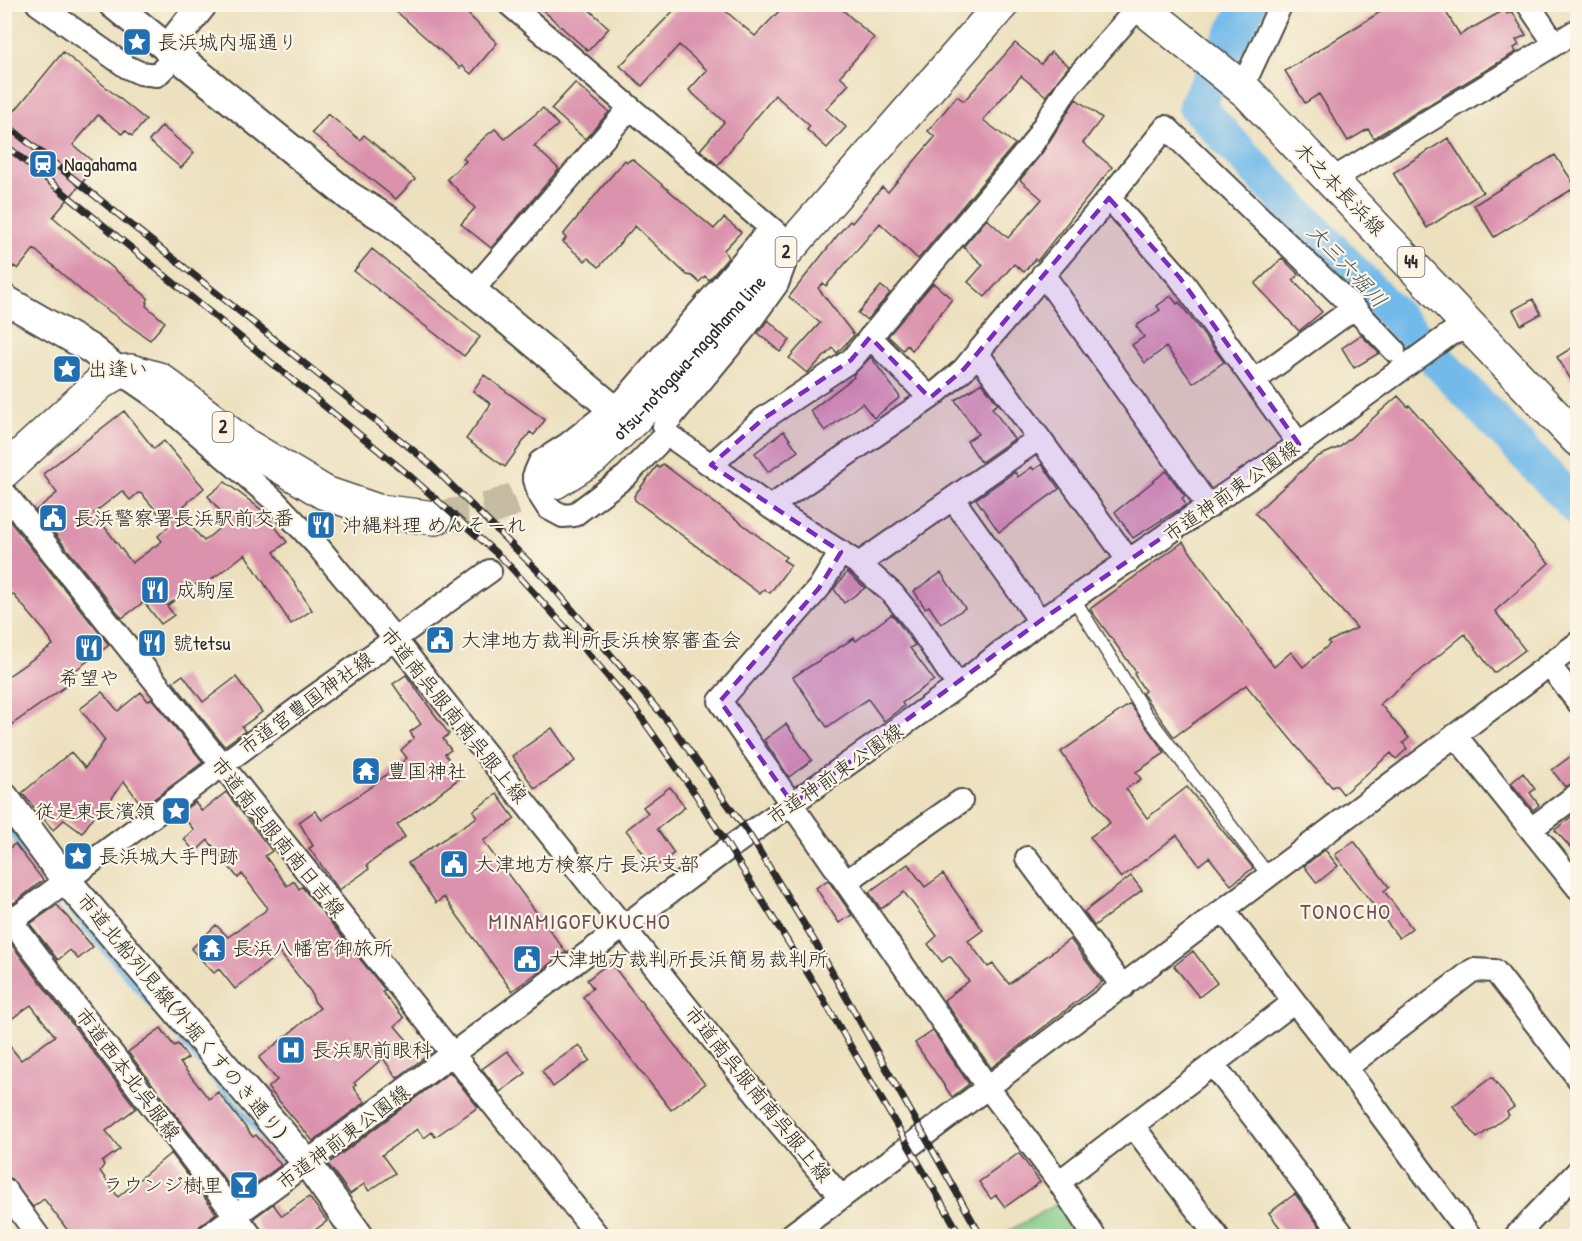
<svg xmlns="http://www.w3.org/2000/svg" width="1582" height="1241" font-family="'Patrick Hand','Klee One',sans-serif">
  <rect width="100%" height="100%" fill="#fcf5e5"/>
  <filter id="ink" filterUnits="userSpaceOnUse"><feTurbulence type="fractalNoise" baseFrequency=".0167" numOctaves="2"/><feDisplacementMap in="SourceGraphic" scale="12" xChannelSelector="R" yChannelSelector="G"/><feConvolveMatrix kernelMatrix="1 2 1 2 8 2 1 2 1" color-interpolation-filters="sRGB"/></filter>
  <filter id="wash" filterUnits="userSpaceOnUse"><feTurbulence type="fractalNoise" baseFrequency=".008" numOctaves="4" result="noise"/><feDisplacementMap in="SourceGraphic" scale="24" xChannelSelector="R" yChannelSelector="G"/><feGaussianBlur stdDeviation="1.35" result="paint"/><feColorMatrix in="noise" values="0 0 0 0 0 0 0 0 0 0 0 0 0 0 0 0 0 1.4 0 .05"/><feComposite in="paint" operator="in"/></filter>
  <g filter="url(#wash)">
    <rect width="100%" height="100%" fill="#ece0be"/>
    <path fill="#80c986" stroke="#567a58" stroke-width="1.5" d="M1059 1203 1082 1236H1007L1005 1233Z"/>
    <path fill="#72baea" stroke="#4e728a" stroke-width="1.5" d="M1243 5H1262L1215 101 1217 113 1206 131 1184 113Z"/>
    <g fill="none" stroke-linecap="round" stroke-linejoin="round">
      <path stroke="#72baea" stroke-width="6" d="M4 824 51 886
        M57 894 286 1164"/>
      <path stroke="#72baea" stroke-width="36" d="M1249 4 1196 106 1578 509"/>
    </g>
    <g id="blocks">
      <path fill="#db92ad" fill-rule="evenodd" d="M388 4H451L462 14 465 11 497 43 471 74 462 66 460 68Z
        M536 4H583L609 28 588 51Z
        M680 4H717L755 36 786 4H836L874 38 840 76 849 84 826 109 846 127 827 148 807 130 810 126 775 95 718 165 700 150 724 122 689 90 707 70 679 45 642 86 620 66Z
        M1393 4H1441L1460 35 1504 10 1507 14 1512 11 1526 35 1516 40 1519 45 1514 48 1516 52 1374 138 1368 129 1348 141 1319 94 1305 103 1285 71Z
        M1015 43 1041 64 1051 52 1069 66 1046 96 1021 76 983 120 1015 144 918 259 880 223 826 286 823 283 818 288 854 335 837 353 833 348 807 373 789 358 820 323 789 297 841 231 850 221 852 223 882 187 888 192 935 137 928 131 957 96 964 101Z
        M63 52 146 120 132 136 125 130 122 134 98 115 73 145 97 165 53 217 148 298 146 306 165 322 150 340 86 295 34 249 18 269 14 266 4 279V124Z
        M575 83 609 112 585 139 551 109Z
        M1076 99 1102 118 1083 143 1112 167 1037 261 1035 259 1024 272 1014 264 985 297 968 282 983 265 963 247 987 219 1008 238 1042 199 1020 180 1042 153Z
        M543 108 558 125 534 146 559 169 491 248 461 224 475 208 447 179 466 161 463 158 486 136 495 129 505 139Z
        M328 114 360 140 364 135 415 179 396 199 312 133Z
        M162 126 194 153 181 168 149 141Z
        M1448 138 1483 192 1427 228 1393 173Z
        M1555 155 1576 187 1494 237 1474 205Z
        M632 159 714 229 724 218 741 232 724 250 728 258 709 280 705 276 699 282 692 276 687 275 635 226 599 267 588 258 585 261 563 242 566 238 563 235 602 187 625 160 627 162Z
        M372 249 480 337 464 356 354 271Z
        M1282 258 1299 275 1293 280 1322 312 1299 331 1255 284Z
        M933 283 952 299 912 350 907 345 903 350 888 336Z
        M881 286 890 293 867 320 858 313Z
        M1171 296 1177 304 1179 302 1224 362 1193 383 1166 347 1145 363 1132 345 1144 337 1136 326 1160 310 1157 306Z
        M1533 299 1541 314 1521 325 1513 310Z
        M768 320 790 340 780 352 758 333Z
        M1361 335 1379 353 1354 368 1342 348Z
        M1578 344V391L1557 357Z
        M871 357 900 397 874 418 862 403 825 431 810 411 854 377 853 375Z
        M484 375 545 420 534 435 530 432 505 467 466 439 491 404 473 391Z
        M982 383 998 404 992 408 1014 439 981 462 967 441 978 434 955 400Z
        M1398 396 1408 407 1409 405 1549 563 1495 611 1525 650 1494 673 1465 634 1380 704 1409 738 1403 743 1407 749 1396 759 1391 753 1343 794 1336 785 1332 787 1312 765 1246 685 1174 737 1142 693 1145 691 1134 674 1136 672 1090 609 1183 542 1274 667 1291 652 1303 667 1330 644 1328 642 1357 628 1255 513 1317 457 1340 447Z
        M124 411 154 449 164 441 204 488 178 511 204 541 228 521 208 496 225 482 263 511 287 542 274 552 312 610 291 624 245 554 199 589 196 584 167 606 174 615 161 624 144 602 122 618 36 510 57 493 43 474ZM122 491 130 500 138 493 142 494 169 526 158 536 162 541 132 563 94 513Z
        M784 431 798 451 768 472 755 453Z
        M663 464 786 557 783 560 791 565 770 593 764 589 760 594 635 500 634 496 657 466 659 468Z
        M1042 464 1059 489 999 532 976 499 1015 472 1018 477 1032 467 1034 470Z
        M1166 471 1185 496 1182 498 1186 505 1133 538 1115 512Z
        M4 514 109 645 69 675 73 681 4 730V679L53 645 46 633 13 594 4 600Z
        M847 572 865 588 844 603 834 589Z
        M941 573 965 608 941 624 929 606 925 608 914 591Z
        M892 614 915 645 910 648 934 680 902 703 904 706 884 721 868 699 827 727 793 677 854 638 856 641Z
        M183 675 203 702 236 677 262 712 242 727 245 731 224 746 173 682Z
        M406 675 449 734 443 739 451 750 445 754 461 777 397 825 405 837 367 865 369 869 339 890 309 848 313 846 299 822 315 811 322 820 372 786 407 758 401 750 414 738 410 732 421 724 393 684Z
        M102 692 118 711 141 692 148 701 152 699 203 762 143 807 124 781 109 802 106 800 82 833 64 820 53 830 22 793 71 752 85 768 105 740 80 709Z
        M1130 704 1165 753 1136 772 1141 779 1126 789 1147 818 1187 787 1253 868 1231 885 1209 857 1199 865 1177 835 1121 878 1090 837 1110 823 1061 752Z
        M786 724 812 760 789 777 764 740Z
        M552 728 575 761 535 789 512 756Z
        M1578 751V781L1565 787 1552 770Z
        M1523 773 1535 789 1530 793 1539 805 1533 810 1511 783Z
        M670 787 685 807 657 829 674 853 654 868 626 830 648 813 643 807Z
        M226 792 272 851 265 856 287 886 294 881 299 889 302 887 385 990 382 992 404 1018 395 1026 418 1053 429 1045 433 1051 397 1078 383 1058 354 1083 356 1085 353 1087 365 1102 313 1141 268 1088 277 1080 259 1058 320 1008 314 1001 311 992 280 953 235 989 219 969 214 973 191 949 216 925 228 937 265 911 267 907 242 874 238 878 208 840 195 852 184 839 194 830 180 813 195 802 202 811Z
        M497 794 515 819 483 841 566 952 512 991 444 897 436 903 408 863 477 817 473 811Z
        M1578 811V856L1555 830Z
        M1354 841 1389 887 1384 891 1412 928 1399 938 1335 855Z
        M15 844 43 880 14 903 4 899V852Z
        M1325 850 1338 866 1317 883 1304 866Z
        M908 864 925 887 943 874 983 930 968 941 988 967 993 964 1009 984 1070 939 1102 982 991 1068 944 1000 969 981 950 956 942 962 928 944 937 936 904 892 881 909 869 892Z
        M1131 876 1142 890 1094 926 1084 912Z
        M828 880 852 915 839 923 816 888Z
        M57 905 93 947 78 959 70 950 58 960 30 924Z
        M8 940 136 1108 106 1131 120 1149 102 1162 104 1165 100 1171 118 1197 171 1153 216 1213 200 1226 195 1236H72L44 1199 33 1207 4 1171V1039L21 1060 55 1036 31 1005 4 1024V943Z
        M1193 951 1217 983 1199 997 1174 966Z
        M610 962 705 1084 671 1110 583 997 593 988 587 980Z
        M161 1028 174 1046 178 1044 188 1058 180 1063 209 1099 218 1092 253 1137 256 1135 281 1165 238 1197 128 1052Z
        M933 1031 969 1084 952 1097 915 1043Z
        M579 1045 590 1060 553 1087 542 1071Z
        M507 1051 526 1073 500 1092 482 1069Z
        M450 1072 478 1107 435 1137 432 1132 424 1138 417 1129 382 1155 395 1173 369 1191 364 1184 350 1194 328 1164Z
        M1492 1077 1514 1107 1507 1112 1509 1115 1477 1138 1453 1106Z
        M1019 1153 1040 1182 1005 1207 996 1195 991 1199 979 1182Z
        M1295 1194 1327 1236H1286L1269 1213Z
        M309 1197 327 1221 307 1236H264L254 1218 273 1204 282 1216Z"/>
    </g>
  </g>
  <g filter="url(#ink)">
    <use href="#blocks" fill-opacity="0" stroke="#484641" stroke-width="1.5"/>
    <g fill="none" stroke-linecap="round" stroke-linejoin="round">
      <path stroke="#c5bca1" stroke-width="33" stroke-dasharray="33 16" stroke-linecap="butt" d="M435 518 493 508 555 482"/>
      <g stroke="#484641" stroke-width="15">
        <path id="service" d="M1074 599 1145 713 1269 876"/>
      </g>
      <g stroke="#484641" stroke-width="26">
        <path id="minor" d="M38 4 127 67 140 73 157 75 176 56
          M509 4 771 228
          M1528 4 1555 44
          M1248 93 1247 77 1281 4
          M1337 185 1343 173 1578 30
          M1109 198 1180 278 1299 444
          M1043 274 1209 507
          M471 292 629 109
          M1354 308 1394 350
          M870 337 930 398 964 369 977 353 1129 561
          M977 353 1109 198 1166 127 1354 308 1255 380
          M125 376 154 396 274 500 316 544 394 638 779 1123 841 1197
          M667 434 664 426 746 327 777 284 791 246 771 228 625 399 568 444 540 462 534 476 539 494 548 508 563 516 574 515 626 476 667 434 770 507 859 564 893 594 917 624 958 686
          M711 465 763 419 851 360 1031 146 1068 87 1139 6
          M4 492 598 1236
          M953 499 1040 621
          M770 507 930 398
          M841 552 819 588 720 701 989 1089 1059 1182 1094 1236
          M859 564 1038 439
          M1549 665 1578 702
          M1455 735 1578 888
          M1531 829 1578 794
          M1027 858 1123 987
          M847 881 961 801
          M1224 911 1346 1068 1470 1236
          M4 912 251 1236
          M4 927 308 701 490 571
          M1213 1064 1344 1236
          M1346 1068 1473 970 1495 971 1578 1078
          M1133 1126 1217 1236
          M1059 1182 1294 1002
          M4 1189 38 1236
          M208 1236 729 848 958 686 1040 621 1299 444 1450 334 1472 327
          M790 1236 1578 643
          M1516 1236 1578 1171"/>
      </g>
      <g stroke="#484641" stroke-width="32">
        <path id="tertiary" d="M113 4 349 196 388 220 612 408
          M167 49 203 4
          M4 299 91 349 119 372
          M4 797 66 880 307 1163 359 1236"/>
      </g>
      <g stroke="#484641" stroke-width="36">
        <g id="primary">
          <path d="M1138 4 1248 93 1578 440"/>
          <path d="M4 471 100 383 119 372 131 371 159 379 245 445 325 493 378 511 435 518"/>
          <path id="s1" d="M555 482 593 458 635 418 791 246 1002 4"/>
        </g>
      </g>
      <use href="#service" stroke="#fff" stroke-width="12"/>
      <use href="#minor" stroke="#fff" stroke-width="22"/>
      <use href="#tertiary" stroke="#fff" stroke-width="28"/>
      <use href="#primary" stroke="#fff" stroke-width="33"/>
      <g stroke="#2b2b2b" stroke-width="7">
        <path id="rail" d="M4 123 429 463 546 579 670 724 749 834 815 942 981 1236
          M4 144 410 476 505 561 576 639 636 710 696 795 815 985 961 1236"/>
      </g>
      <use href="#rail" stroke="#fcf5e5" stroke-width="4.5" stroke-dasharray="14" stroke-linecap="butt"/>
    </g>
  </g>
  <path fill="#7b2cbf" fill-opacity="0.2" stroke="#7b2cbf" stroke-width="4.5" stroke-dasharray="12 8" stroke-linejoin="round" d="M1109 198 1180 278 1299 444 1040 621 793 804 720 701 819 588 841 552 711 465 763 419 851 360 870 337 930 398 964 369Z"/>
  <defs>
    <g id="sight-square" transform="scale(1.5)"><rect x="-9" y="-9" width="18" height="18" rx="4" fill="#1f6fb2" stroke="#fcf5e5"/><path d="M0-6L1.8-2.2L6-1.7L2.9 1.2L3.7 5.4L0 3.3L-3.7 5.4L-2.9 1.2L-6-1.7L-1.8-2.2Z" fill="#fff"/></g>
    <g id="station-square" transform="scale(1.5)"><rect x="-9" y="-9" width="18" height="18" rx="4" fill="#1f6fb2" stroke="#fcf5e5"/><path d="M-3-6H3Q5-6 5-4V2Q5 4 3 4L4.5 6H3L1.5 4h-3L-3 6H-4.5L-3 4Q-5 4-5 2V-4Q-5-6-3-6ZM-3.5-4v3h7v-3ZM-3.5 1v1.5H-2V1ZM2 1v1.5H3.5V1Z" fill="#fff"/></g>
    <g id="civic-square" transform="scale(1.5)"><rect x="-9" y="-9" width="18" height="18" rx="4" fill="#1f6fb2" stroke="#fcf5e5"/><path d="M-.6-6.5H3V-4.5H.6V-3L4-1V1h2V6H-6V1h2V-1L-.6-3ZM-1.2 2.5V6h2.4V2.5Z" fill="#fff"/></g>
    <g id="restaurant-square" transform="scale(1.5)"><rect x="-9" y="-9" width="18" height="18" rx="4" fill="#1f6fb2" stroke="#fcf5e5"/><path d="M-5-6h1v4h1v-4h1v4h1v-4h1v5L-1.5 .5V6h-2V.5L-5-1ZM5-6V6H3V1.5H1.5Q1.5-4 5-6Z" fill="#fff"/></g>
    <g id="temple-square" transform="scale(1.5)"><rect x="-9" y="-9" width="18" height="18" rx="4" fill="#1f6fb2" stroke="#fcf5e5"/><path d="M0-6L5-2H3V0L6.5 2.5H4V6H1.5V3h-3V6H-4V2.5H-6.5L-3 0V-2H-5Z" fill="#fff"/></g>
    <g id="hospital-square" transform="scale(1.5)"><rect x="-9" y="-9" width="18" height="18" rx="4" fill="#1f6fb2" stroke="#fcf5e5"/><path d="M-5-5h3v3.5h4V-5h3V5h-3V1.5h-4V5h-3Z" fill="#fff"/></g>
    <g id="bar-square" transform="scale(1.5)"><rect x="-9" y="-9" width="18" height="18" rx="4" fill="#1f6fb2" stroke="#fcf5e5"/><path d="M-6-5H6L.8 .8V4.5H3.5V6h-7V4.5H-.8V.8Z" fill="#fff"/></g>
  </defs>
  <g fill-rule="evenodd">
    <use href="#sight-square" x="137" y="42"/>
    <use href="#station-square" x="43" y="164"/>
    <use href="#sight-square" x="67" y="369"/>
    <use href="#civic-square" x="53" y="518"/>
    <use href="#restaurant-square" x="321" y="525"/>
    <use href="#restaurant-square" x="155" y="590"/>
    <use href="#civic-square" x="440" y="640"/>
    <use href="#restaurant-square" x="152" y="643"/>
    <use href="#restaurant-square" x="89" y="648"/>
    <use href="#temple-square" x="366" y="771"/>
    <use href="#sight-square" x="176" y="811"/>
    <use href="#sight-square" x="78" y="856"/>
    <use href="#civic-square" x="454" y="864"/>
    <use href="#temple-square" x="212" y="948"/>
    <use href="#civic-square" x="527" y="959"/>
    <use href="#hospital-square" x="291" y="1050"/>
    <use href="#bar-square" x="244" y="1185"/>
  </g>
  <g text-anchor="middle" stroke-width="4.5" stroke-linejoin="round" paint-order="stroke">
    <g fill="#fcf5e5" stroke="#6a6863" stroke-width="1.5">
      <rect x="775.5" y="237" width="21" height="30" rx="4.5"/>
      <rect x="1397.5" y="247" width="27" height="30" rx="4.5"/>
      <rect x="212.5" y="412" width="21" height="30" rx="4.5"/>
    </g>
    <g font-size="18" font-weight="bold" fill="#2b2b2b">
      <text x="786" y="258">2</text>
      <text x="1411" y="268">44</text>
      <text x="223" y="433">2</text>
    </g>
    <g font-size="20" fill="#2b2b2b" stroke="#fcf5e5" text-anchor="start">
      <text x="158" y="49">長浜城内堀通り</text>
      <text x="64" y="171">Nagahama</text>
      <text x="88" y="376">出逢い</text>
      <text x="74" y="525">長浜警察署長浜駅前交番</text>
      <text x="342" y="532">沖縄料理 めんそーれ</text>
      <text x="176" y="597">成駒屋</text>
      <text x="461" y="647">大津地方裁判所長浜検察審査会</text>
      <text x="173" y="650">號tetsu</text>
      <text x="89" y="685" text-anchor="middle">希望や</text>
      <text x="387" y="778">豊国神社</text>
      <text x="155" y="818" text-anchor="end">従是東長濱領</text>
      <text x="99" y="863">長浜城大手門跡</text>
      <text x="475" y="871">大津地方検察庁 長浜支部</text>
      <text x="233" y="955">長浜八幡宮御旅所</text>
      <text x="548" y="966">大津地方裁判所長浜簡易裁判所</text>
      <text x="312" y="1057">長浜駅前眼科</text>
      <text x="223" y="1192" text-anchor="end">ラウンジ樹里</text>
    </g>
    <g font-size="20" fill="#2b2b2b" stroke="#fcf5e5">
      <text transform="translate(1340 189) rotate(46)" y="7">木之本長浜線</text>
      <text dy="7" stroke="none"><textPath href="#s1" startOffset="184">otsu-notogawa-nagahama line</textPath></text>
      <text transform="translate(1231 491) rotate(-35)" y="7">市道神前東公園線</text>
      <text transform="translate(306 703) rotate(-36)" y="7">市道宮豊国神社線</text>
      <text transform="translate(454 715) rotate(51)" y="7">市道南呉服南南呉服上線</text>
      <text transform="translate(835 774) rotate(-35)" y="7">市道神前東公園線</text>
      <text transform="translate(278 837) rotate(51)" y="7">市道南呉服南南日吉線</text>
      <text transform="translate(182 1016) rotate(50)" y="7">市道北船列見線(外堀くすのき通り)</text>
      <text transform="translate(128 1074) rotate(53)" y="7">市道西本北呉服線</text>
      <text transform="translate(758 1094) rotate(51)" y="7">市道南呉服南南呉服上線</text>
      <text transform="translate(343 1137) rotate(-37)" y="7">市道神前東公園線</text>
    </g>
    <g font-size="21" font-style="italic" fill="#405664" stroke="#fcf5e5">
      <text transform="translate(1347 266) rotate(47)" y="7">大三六堀川</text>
    </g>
    <g font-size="22" letter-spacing="1.5" fill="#694f58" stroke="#fcf5e5">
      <text x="1346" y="919">TONOCHO</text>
      <text x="580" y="929">MINAMIGOFUKUCHO</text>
    </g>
  </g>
  <rect width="1582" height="1241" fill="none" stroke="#fcf5e5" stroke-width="24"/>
</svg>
